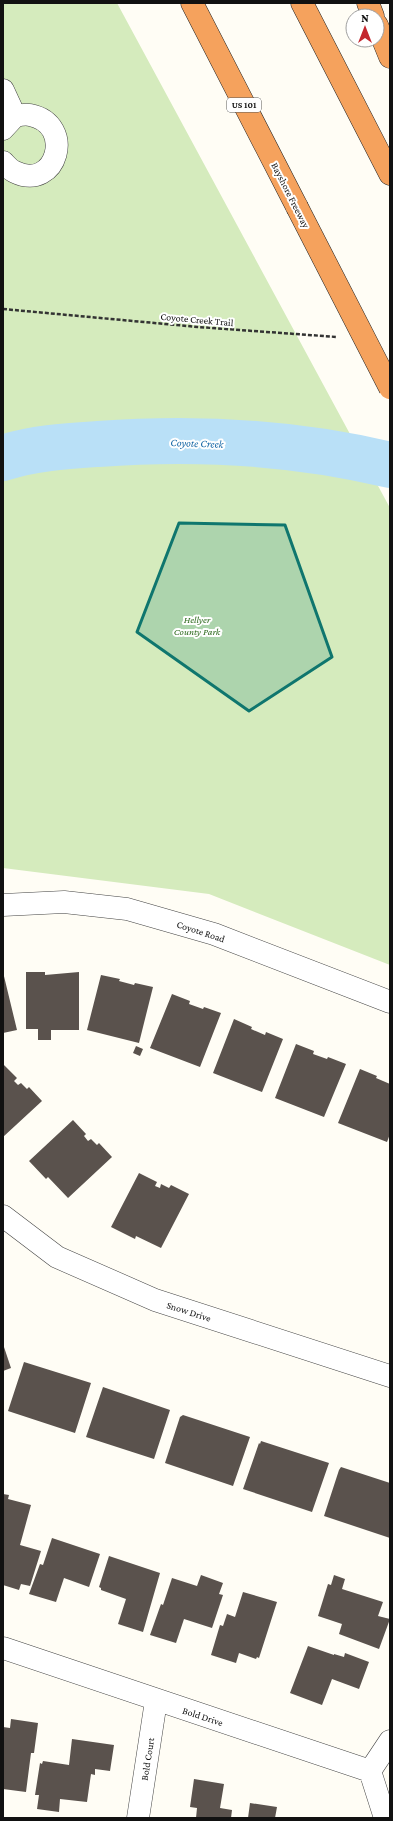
<svg xmlns="http://www.w3.org/2000/svg" width="393" height="1821" font-family="'Crimson Pro',serif">
  <rect width="100%" height="100%" fill="#fffdf5"/>
  <path fill="#d5ebbd" d="M3 3H117L390 508V965L209 894 3 868Z"/>
  <g fill="none" stroke-linecap="round" stroke-linejoin="round">
    <path stroke="#b9e0f7" stroke-width="46" d="M3 458C33 448 67 446 98 444 195 437 295 442 390 465"/>
  </g>
  <path fill="#5a524d" d="M3 972 17 1030 3 1033Z
    M26 972H45V975L79 972V1030H51V1040H38V1029H26Z
    M101 975 120 979 119 981 134 985 135 983 153 987 139 1043 87 1030Z
    M172 994 190 1001 189 1004 203 1009 204 1007 221 1013 200 1067 150 1048Z
    M234 1019 252 1027 251 1029 265 1035 266 1032 283 1039 262 1092 213 1073Z
    M296 1044 314 1051 313 1054 327 1059 328 1057 346 1064 324 1117 275 1098Z
    M136 1046 143 1049 140 1056 133 1053Z
    M3 1064 17 1078 14 1081 18 1085 21 1083 27 1089 29 1087 42 1101 3 1137Z
    M360 1069 377 1076 376 1078 390 1084V1134L387 1142 338 1123Z
    M73 1120 86 1134 84 1136 88 1141 91 1139 97 1145 99 1143 112 1157 68 1198 48 1177 46 1179 29 1161Z
    M139 1173 157 1182 155 1186 160 1188 161 1184 169 1188 171 1185 189 1194 161 1248 136 1236 135 1239 111 1227Z
    M3 1344 11 1368 3 1371Z
    M24 1362 91 1383 75 1433 8 1411Z
    M103 1387 170 1410 154 1459 86 1437Z
    M183 1415 250 1437 233 1486 165 1463 180 1417Z
    M261 1441 329 1463 312 1512 243 1489 259 1443 260 1444Z
    M341 1467 390 1483V1538L324 1516 339 1470Z
    M3 1494 9 1495 8 1499 31 1505 20 1545 41 1551 30 1586 21 1584 19 1590 3 1585Z
    M52 1538 100 1554 89 1587 64 1578 56 1602 29 1594 40 1564 43 1565Z
    M109 1556 160 1573 143 1632 118 1624 126 1599 101 1590V1588L99 1587Z
    M201 1575 223 1583 219 1594 223 1595 212 1628 184 1619 176 1643 150 1635 161 1604 163 1605 172 1578 197 1586Z
    M334 1575 345 1579 342 1589 383 1602 378 1616 390 1619 379 1649 339 1634 342 1624 318 1616 328 1584 331 1585Z
    M243 1592 277 1602 259 1658 257 1657 256 1659 239 1653 236 1663 211 1655 220 1625 223 1626 227 1614 235 1617Z
    M308 1646 334 1655V1654L344 1657 345 1653 369 1662 359 1689 332 1679 322 1705 290 1693Z
    M11 1719 38 1723 34 1753H31L26 1792 3 1789V1727L10 1728Z
    M72 1739 114 1745 110 1771 95 1769V1775L91 1774 87 1802 60 1799 59 1812 37 1809 39 1795H35L40 1763 42 1764 43 1761 69 1765Z
    M194 1779 224 1784 220 1808 232 1810 231 1818H196L197 1808 190 1807Z
    M250 1803 277 1807 275 1818H248Z"/>
  <g fill="none" stroke-linecap="round" stroke-linejoin="round">
    <g stroke="#444" stroke-width="23">
      <path id="minor" d="M3 90 15 116
        M3 129 15 116C20 115 26 114 30 115 76 124 57 192 15 172 10 170 6 165 3 162
        M3 905 64 902 127 909 214 934 390 1002
        M3 1216 57 1257 155 1300 390 1376
        M3 1648 370 1771 390 1741
        M370 1771 385 1818
        M138 1818 156 1701"/>
    </g>
    <g stroke="#222" stroke-width="23">
      <path id="highway" d="M192 3 297 207
        M302 3 390 174
        M368 3 373 16
        M377 25 390 57"/>
    </g>
    <path stroke="#333" stroke-width="2.5" stroke-dasharray="4 2" stroke-linecap="butt" d="M3 309 198 327 337 337"/>
    <use href="#minor" stroke="#fff" stroke-width="22"/>
    <use href="#highway" stroke="#f5a25d" stroke-width="22"/>
    <g stroke="#222" stroke-width="23" stroke-linecap="butt">
      <path id="highway-bridge" d="M297 207 390 388"/>
    </g>
    <use href="#highway-bridge" stroke="#f5a25d" stroke-width="22"/>
  </g>
  <path fill="#0f766e" fill-opacity="0.2" stroke="#0f766e" stroke-width="3" stroke-linejoin="round" d="M179 523 285 525 332 657 249 711 137 632Z"/>
  <g text-anchor="middle" stroke-width="4" stroke-linejoin="round" paint-order="stroke">
    <rect fill="#fff" stroke="#585858" stroke-width="1" x="227" y="98" width="34" height="14" rx="3"/>
    <g font-size="9" font-weight="bold" fill="#111">
      <text x="244" y="108">US 101</text>
    </g>
    <g font-size="10" fill="#111" stroke="#fff">
      <text transform="translate(291 195) rotate(63)" y="4">Bayshore Freeway</text>
      <text transform="translate(197 319) rotate(5)" y="4">Coyote Creek Trail</text>
      <text transform="translate(201 931) rotate(18)" y="4">Coyote Road</text>
      <text transform="translate(189 1311) rotate(18)" y="4">Snow Drive</text>
      <text transform="translate(203 1716) rotate(18)" y="4">Bold Drive</text>
      <text transform="translate(147 1759) rotate(-81)" y="4">Bold Court</text>
    </g>
    <g font-size="10" font-style="italic" fill="#2f6b1f" stroke="#fff">
      <text x="197" y="623">Hellyer<tspan x="197" dy="12">County Park</tspan></text>
    </g>
    <g font-size="11" font-style="italic" fill="#1768a6" stroke="#fff">
      <text transform="translate(197 443) rotate(2)" y="4">Coyote Creek</text>
    </g>
  </g>
  <rect width="393" height="1821" fill="none" stroke="#111111" stroke-width="8"/>
  <g transform="translate(365 28)"><circle r="19" fill="#ffffff" stroke="#a0a0a0"/>
  <path d="M0-3L7 15L0 10L-7 15Z" fill="#c4262e"/>
  <text y="-6" font-size="11" font-weight="bold" text-anchor="middle" fill="#111111">N</text>
  </g>
</svg>
